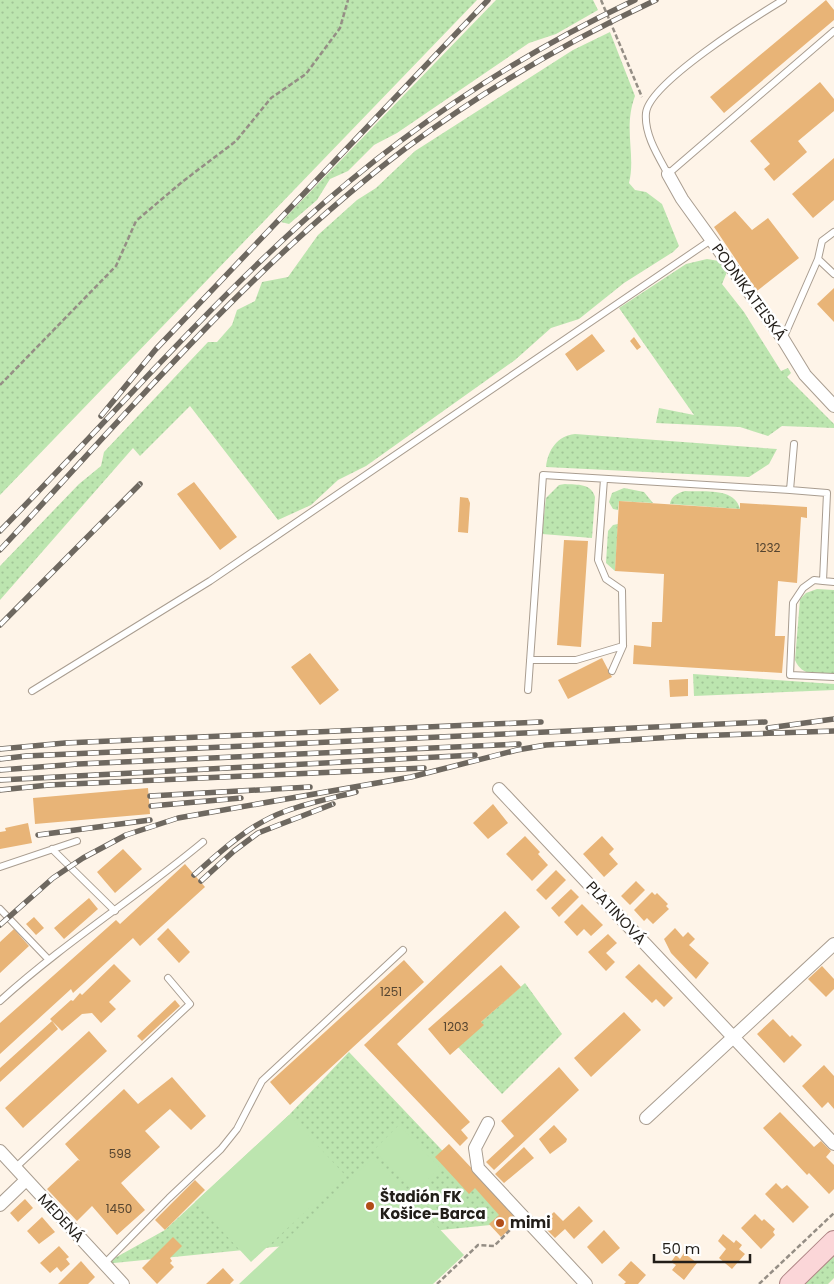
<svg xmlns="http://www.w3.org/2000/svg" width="834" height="1284" font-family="Poppins,sans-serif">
  <defs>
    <pattern id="grass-dots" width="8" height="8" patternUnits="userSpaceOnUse" patternTransform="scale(1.25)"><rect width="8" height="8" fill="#bce5af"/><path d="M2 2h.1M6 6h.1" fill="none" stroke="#a1c496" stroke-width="1.8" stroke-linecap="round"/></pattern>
  </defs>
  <rect width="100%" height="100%" fill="#fef4e8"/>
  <path fill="url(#grass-dots)" d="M0 0H477L0 495Z
    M496 0H593L598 10 556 34 529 43 397 133 374 145 348 171 330 179 317 200 289 224 281 222Z
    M610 32 635 96C623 128 636 155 629 183L635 190 646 192 662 204 679 246 673 252 624 283 579 319 551 328 515 360 366 466 338 480 311 505 278 520 190 406 140 456 133 448 0 600V566L79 484 101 466 104 452 208 342H217L232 325 237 310 255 301 262 282 288 277 318 235 357 200 376 188 415 151 573 50Z
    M707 259 719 261 727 272 722 284 744 312 781 371 788 368 791 373 787 377 834 424V428L782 426 768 436 740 427 656 423 659 408 694 415 619 308 686 264Z
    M575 434 777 449 769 464 749 477 546 467C548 450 557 436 575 434Z
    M565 484C578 485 591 483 595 497L592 538 542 534 546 498 559 485Z
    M624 488 644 492 653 503 619 501 618 510 613 509 609 502 612 493Z
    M685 491C703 492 735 487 740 509L670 504C671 496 678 493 685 491Z
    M618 524 615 571 606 563 608 531 613 525Z
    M817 589 834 590V675C818 674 802 677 795 660L800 599 806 593Z
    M693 674 834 684V690L694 696Z
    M525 983 562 1034 502 1094 458 1047 481 1022Z
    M349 1052 511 1223 104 1264 165 1230 289 1115Z
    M834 1252V1278L828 1284H801Z"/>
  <path fill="#bce5af" d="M289 1115 345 1175 251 1262 195 1202Z
    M399 1125 440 1168 414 1192 374 1150Z
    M373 1158 464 1255 433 1284H239Z"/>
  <path fill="#e8b477" d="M826 0 834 10V20L724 113 710 97Z
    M820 82 834 99V111L798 141 807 152 774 181 764 169 770 164 750 141Z
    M834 158V200L813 218 792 194Z
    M735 211 752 230 768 218 799 258 757 291 714 227Z
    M834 288V322L817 304Z
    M592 334 605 351 577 371 565 354Z
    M634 337 641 347 637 350 630 341Z
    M194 482 237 537 220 550 177 494Z
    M460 497 468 498 470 503 468 533 458 532Z
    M619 501 740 509V503L807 507V518L801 517 797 583 778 581 775 636H785L782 673 633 664 634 645 651 647 652 622H662L664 574 615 571Z
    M564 540 588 541 581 647 557 645Z
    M310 653 339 690 320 705 291 667Z
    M602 658 612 677 568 699 558 680Z
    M688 679V696L670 697 669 680Z
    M148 788 150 814 35 824 33 798Z
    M493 804 508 823 488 839 473 823Z
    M28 823 32 843 0 849V832L6 831 5 828Z
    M525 836 540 852 538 854 548 865 532 881 506 854Z
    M602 836 614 849 609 854 618 864 604 877 583 854Z
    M123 849 142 869 115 893 97 872Z
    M185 864 205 887 140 946 133 938 73 993 71 989 0 1054V1023L116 920 120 924Z
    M556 870 566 880 546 900 536 890Z
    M636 881 645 890 630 905 621 896Z
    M571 889 579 897 559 917 551 908Z
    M652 892 655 895 657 893 668 904 666 906 669 909 653 924 647 918 644 921 634 910Z
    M89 898 98 909 64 939 54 928Z
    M582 904 603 925 591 936 584 929 577 936 564 922Z
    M505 911 520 927 397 1044 470 1122 461 1130 468 1138 460 1146 364 1045Z
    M34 917 44 928 36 935 26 924Z
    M168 928 190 952 179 963 157 939Z
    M675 928 683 937 688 932 695 939 689 945 709 963 696 979 671 953 664 939Z
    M14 929 29 946 0 973V942Z
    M608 934 617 943 606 953 615 962 606 971 588 952Z
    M404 960 424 982 290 1105 270 1082Z
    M114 964 131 981 109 1002 116 1009 101 1023 92 1013 82 1014 62 1031 50 1019 71 1000 73 1001 80 993 82 995Z
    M639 964 673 998 664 1007 656 999 652 1003 625 977Z
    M501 965 521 987 481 1022 484 1025 450 1055 428 1029Z
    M822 966 834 979V989L826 997 808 979Z
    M175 1000 180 1006 142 1041 137 1036Z
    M624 1012 641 1030 591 1077 574 1058Z
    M773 1019 790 1037 792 1035 802 1045 784 1063 757 1034Z
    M52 1021 58 1029 0 1082V1068Z
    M89 1031 107 1051 23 1128 5 1108Z
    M824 1065 834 1076V1109L828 1102 822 1108 802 1086Z
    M559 1067 579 1090 494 1170 486 1162 514 1136 501 1121Z
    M172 1077 206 1116 191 1130 170 1109 145 1131 160 1147 121 1183 145 1210 117 1235 92 1206 77 1221 47 1189 78 1160 80 1161 65 1144 124 1089 138 1104Z
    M780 1112 814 1147 821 1141 831 1151 826 1157 834 1165V1189L829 1194 809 1173 807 1175 763 1128Z
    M554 1125 567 1139 566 1142 550 1154 539 1139Z
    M449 1144 520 1220 501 1237 489 1224 499 1215 475 1188 469 1194 435 1157Z
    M524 1147 534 1158 504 1183 495 1174Z
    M195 1180 205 1190 165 1230 155 1220Z
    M776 1183 782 1189 787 1185 809 1207 793 1223 765 1194Z
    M25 1199 33 1208 18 1222 10 1213Z
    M579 1206 593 1221 574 1239 565 1229 555 1238 541 1224 554 1212 563 1221Z
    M755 1214 762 1221 764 1219 775 1229 773 1232 775 1235 761 1249 741 1228Z
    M42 1217 55 1232 39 1244 27 1231Z
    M604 1230 620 1248 602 1264 587 1247Z
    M723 1234 734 1243 736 1240 742 1245 739 1249 745 1254 732 1269 719 1258 726 1249 718 1241Z
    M173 1237 182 1246 170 1258 172 1261 170 1263 174 1267 157 1284 142 1268Z
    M59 1246 69 1257 66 1259 70 1264 61 1272 57 1267 50 1273 40 1263Z
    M684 1253 697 1263 684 1280 672 1270 676 1265 671 1262 676 1255 680 1259Z
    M81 1261 95 1277 88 1284H58Z
    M631 1261 646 1275 638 1284H624L626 1282 618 1275Z
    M223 1268 234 1280 230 1284H206Z"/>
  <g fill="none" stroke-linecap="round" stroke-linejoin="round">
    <g stroke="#a99d90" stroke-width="8">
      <path id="service" d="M783 0C755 17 649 83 646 113 644 134 658 156 668 174L834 31
        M818 259 822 241 834 232
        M783 339 818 259 834 274
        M794 444 790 490 827 493 823 581 814 580 803 588 793 603 790 675 834 677
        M823 581 834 582
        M530 660H576L623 646 622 590 606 579 598 560 604 479
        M612 671 623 646
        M528 690 543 475 790 490
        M32 691 210 581 711 240
        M52 849 115 911
        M0 867 77 841
        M0 909 48 959
        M0 1001C64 943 137 897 203 842
        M15 1168 190 1004 168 978
        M104 1264 169 1198 221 1149 237 1129 262 1081 403 950"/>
    </g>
    <g stroke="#a99d90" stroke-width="14">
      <path id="minor" d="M668 174 682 199 783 339 805 375 834 406
        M499 789 834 1144
        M646 1118 834 944
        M488 1123 475 1148 478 1168 586 1284
        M0 1151 123 1284
        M0 1205 26 1180"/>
    </g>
    <g stroke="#ad8484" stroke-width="22">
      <path id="primary" d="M790 1284 834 1241"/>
    </g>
    <path stroke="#958e85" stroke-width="2.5" stroke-dasharray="5 2.5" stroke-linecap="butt" d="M601 0 642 97
      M0 385 116 266 136 221 182 182 236 141 271 98 306 74 340 28 348 0
      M437 1284 478 1245 494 1246 515 1225
      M759 1284 834 1213"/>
    <use href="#service" stroke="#fff" stroke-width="6"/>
    <use href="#minor" stroke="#fff" stroke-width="12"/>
    <use href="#primary" stroke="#fbd6d8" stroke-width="20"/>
    <g stroke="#6e6860" stroke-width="5.5">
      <path id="rail" d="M101 416 156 349 488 0
        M0 531C100 429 194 321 299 225 399 134 513 57 635 0
        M0 550C128 412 256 261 406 148 484 90 568 41 656 0
        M0 625 140 484
        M768 728 834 719
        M0 749 65 743 541 722
        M0 759 26 756 765 722
        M0 770 78 764 519 744
        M0 780 475 755
        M0 790 49 785 424 768
        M150 796 310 787
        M151 806 241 798
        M38 835 150 820
        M194 875C222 850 250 824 286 811 308 803 332 798 356 792
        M201 881 234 851 258 833 333 804
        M0 925 53 878 83 858 126 835 178 818 411 777 517 750 546 745 691 736 834 731"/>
    </g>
    <use href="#rail" stroke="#fff" stroke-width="4" stroke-dasharray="11" stroke-linecap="butt"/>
  </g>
  <g fill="#b14d18" stroke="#fff" stroke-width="2">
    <circle cx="370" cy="1206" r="5"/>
    <circle cx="500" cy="1223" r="5"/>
  </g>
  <g text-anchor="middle" stroke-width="5" stroke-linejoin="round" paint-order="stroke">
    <g font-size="12" fill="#544430">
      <text x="768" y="552">1232</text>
      <text x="391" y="996">1251</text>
      <text x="456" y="1031">1203</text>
      <text x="120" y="1158">598</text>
      <text x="119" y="1213">1450</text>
    </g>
    <g font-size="15" fill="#221e19" stroke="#fff">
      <text transform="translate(749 292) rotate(54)" y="5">PODNIKATEĽSKÁ</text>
      <text transform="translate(616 913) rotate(47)" y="5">PLATINOVÁ</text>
      <text transform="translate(61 1218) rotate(47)" y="5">MEDENÁ</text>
    </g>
    <g font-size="15" font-weight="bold" fill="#221e19" stroke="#fff" text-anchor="start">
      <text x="380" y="1202">Štadión FK<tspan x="380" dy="17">Košice-Barca</tspan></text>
      <text x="510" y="1228">mimi</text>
    </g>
  </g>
  <path d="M654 1254v8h96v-8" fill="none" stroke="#221e19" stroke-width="2.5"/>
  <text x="662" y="1254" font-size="15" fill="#221e19" stroke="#ffffff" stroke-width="4" paint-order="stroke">50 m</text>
</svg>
